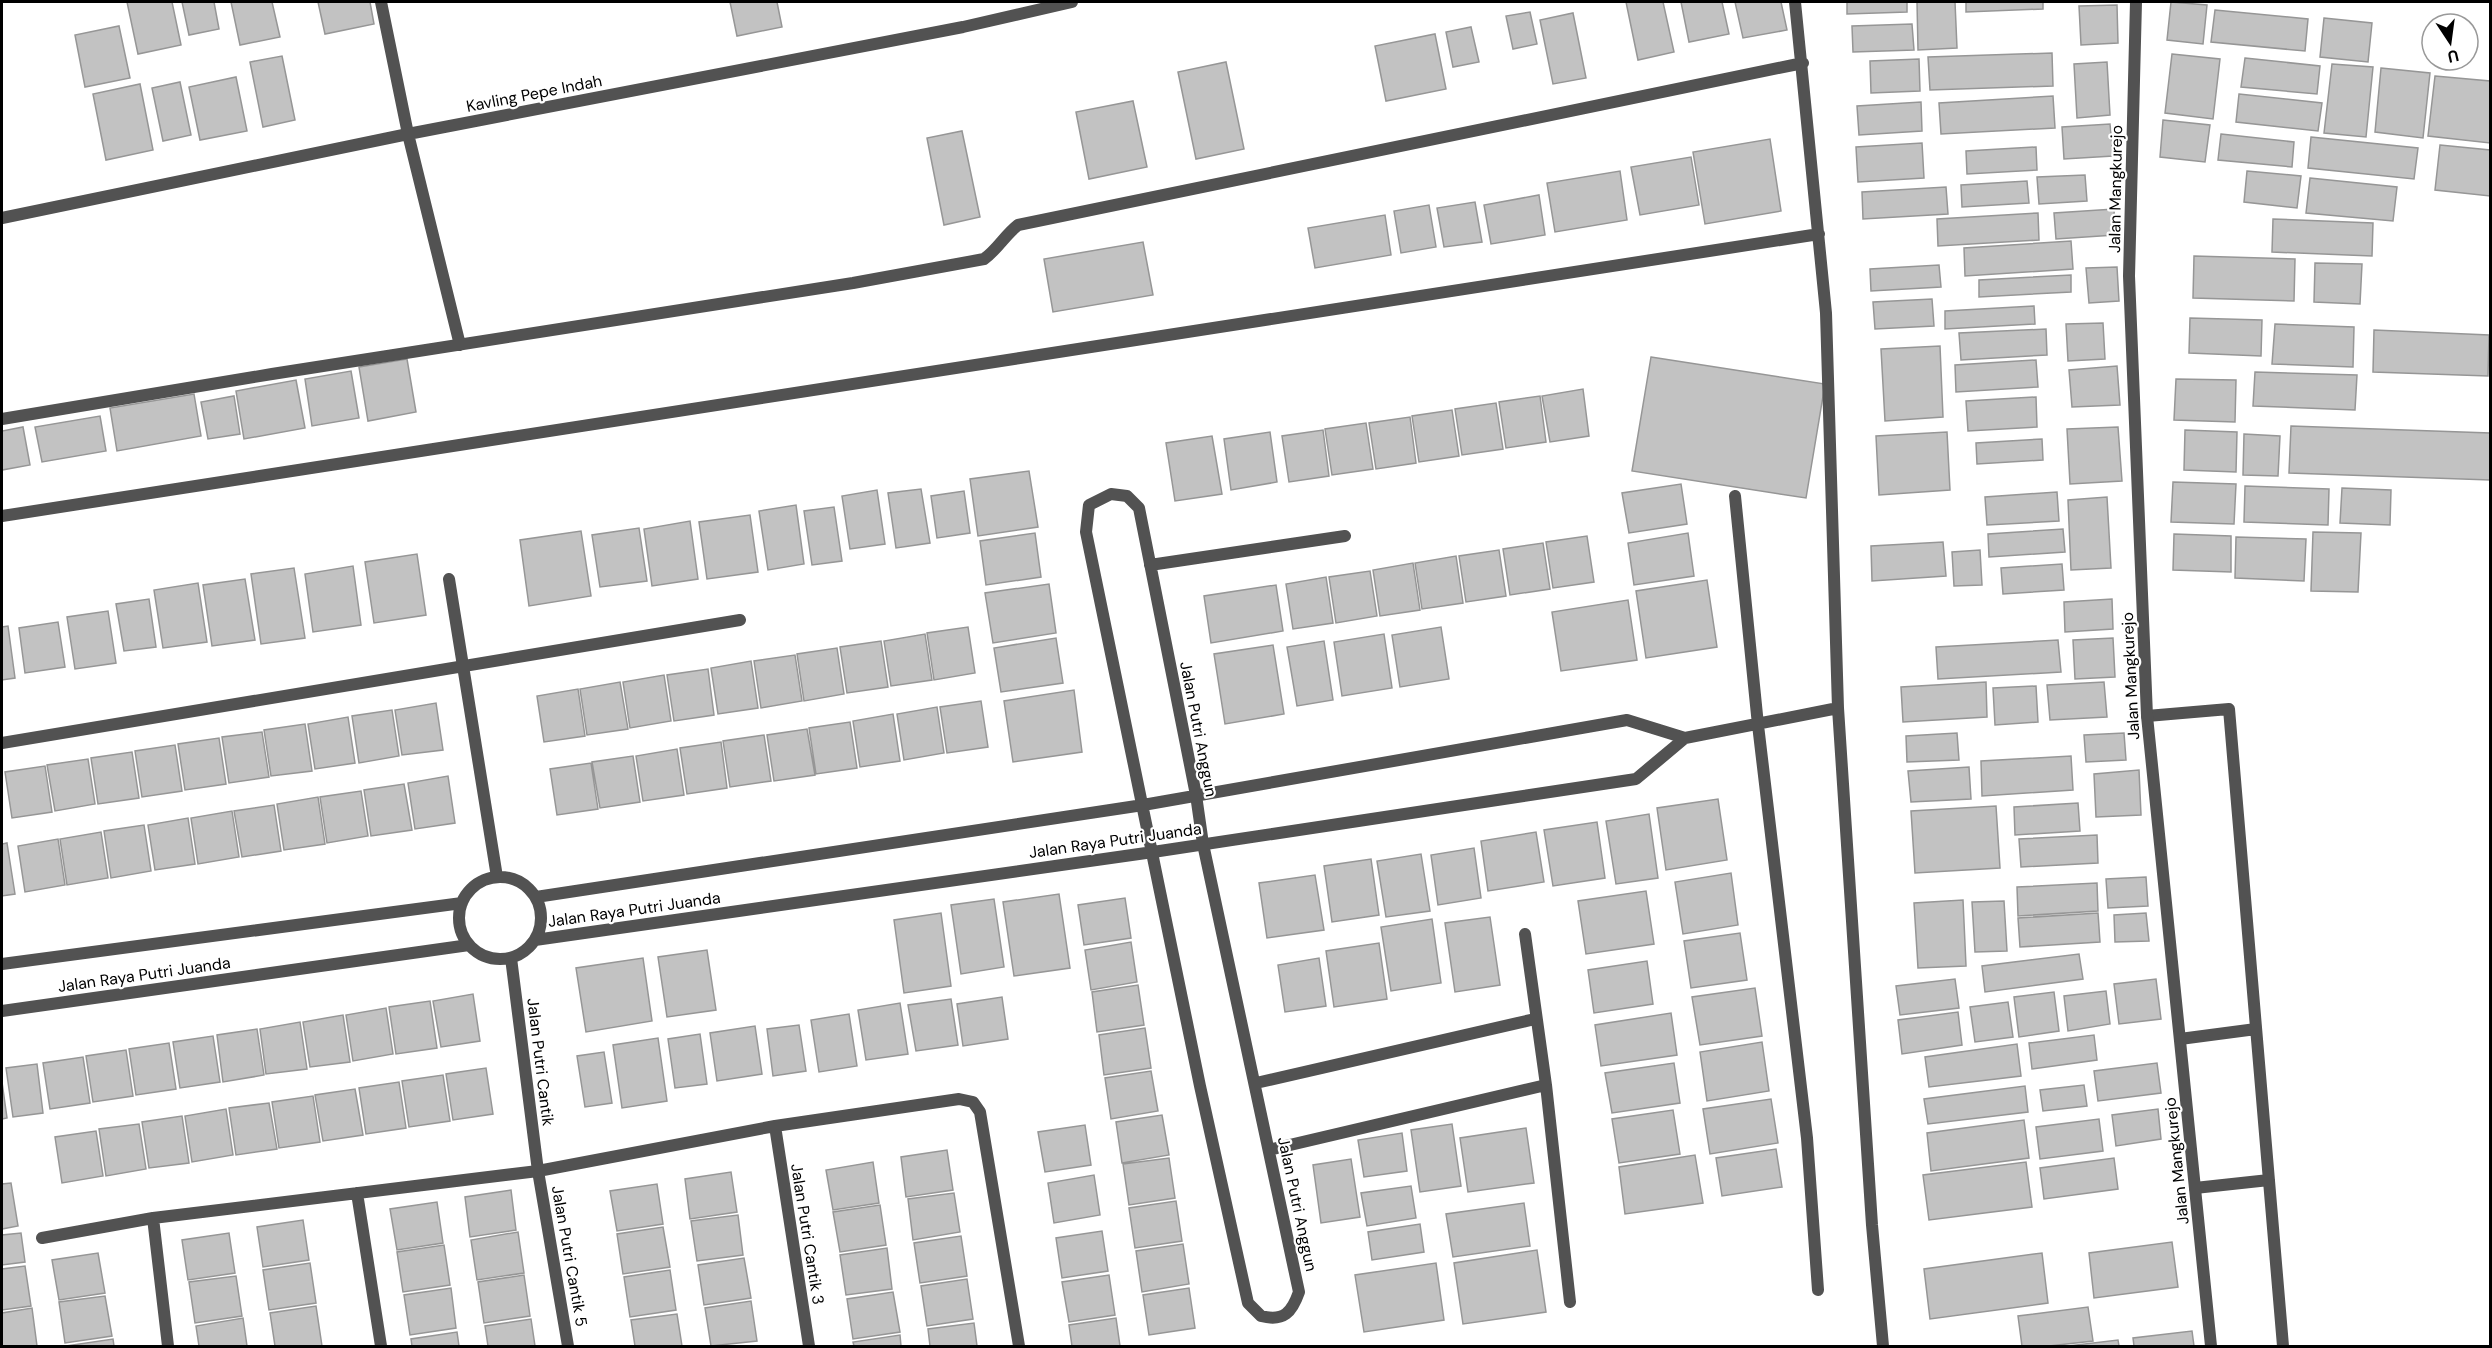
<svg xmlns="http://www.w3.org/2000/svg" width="2492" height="1348" font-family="'DM Sans',sans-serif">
  <rect width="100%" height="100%" fill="#fff"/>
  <path fill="#c2c2c2" stroke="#969696" stroke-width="1.5" d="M127 2H172L181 45 138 54Z
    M182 2H214L219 29 189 35Z
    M231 2H272L280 37 240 45Z
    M318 2H370L374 24 325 34Z
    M730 2H777L782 27 737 36Z
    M1626 2H1663L1674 52 1638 60Z
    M1681 2H1722L1729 34 1689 42Z
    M1735 2H1781L1787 30 1743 38Z
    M1847 2H1907V12L1847 14Z
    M1917 2H1955L1957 48 1918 50Z
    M1966 2H2043V9L1966 12Z
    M2171 2 2207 5 2203 44 2167 40Z
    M2117 5 2118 43 2081 45 2079 6Z
    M2215 10 2308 19 2305 51 2211 42Z
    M1530 12 1537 44 1513 49 1506 16Z
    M1573 13 1586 78 1553 84 1540 20Z
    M2324 18 2372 23 2368 62 2320 57Z
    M1912 24 1914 50 1853 52 1852 26Z
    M119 26 130 78 85 87 75 35Z
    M1471 27 1479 62 1453 67 1446 32Z
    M1435 34 1446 89 1386 101 1375 46Z
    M2052 53 2053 86 1930 90 1928 57Z
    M2172 54 2220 59 2213 119 2165 113Z
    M282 56 295 120 263 127 250 62Z
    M2245 58 2320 66 2317 94 2241 87Z
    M1919 59 1920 91 1871 93 1870 61Z
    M1226 62 1244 149 1196 159 1178 72Z
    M2107 62 2110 115 2077 118 2074 64Z
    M2332 64 2373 67 2366 137 2324 133Z
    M2381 68 2430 73 2423 138 2375 132Z
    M2435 76 2490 81V143L2428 136Z
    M236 77 247 131 200 140 189 87Z
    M180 82 191 135 163 141 152 88Z
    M140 84 153 150 106 160 93 94Z
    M2239 94 2322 103 2318 131 2236 122Z
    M2053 96 2055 128 1941 134 1939 103Z
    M1133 101 1147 167 1089 179 1076 112Z
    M1921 102 1922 131 1859 135 1857 106Z
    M2163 120 2210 125 2205 162 2160 157Z
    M2110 124 2113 156 2064 159 2062 127Z
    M962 131 980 217 944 225 927 138Z
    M2221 134 2294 142 2292 167 2218 160Z
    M2311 137 2418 148 2414 179 2308 168Z
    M1770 139 1781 211 1705 224 1693 152Z
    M1922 143 1924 178 1858 182 1856 147Z
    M2440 145 2490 150V196L2435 190Z
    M2036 147 2037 170 1967 174 1966 151Z
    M1691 157 1699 205 1640 215 1631 167Z
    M1620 171 1627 220 1555 232 1547 183Z
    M2247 171 2301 176 2297 208 2244 202Z
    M2085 175 2087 201 2039 204 2037 177Z
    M2310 178 2397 187 2393 221 2306 213Z
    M2027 181 2029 203 1962 207 1961 185Z
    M1946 187 1948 214 1863 219 1862 192Z
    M1539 195 1545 235 1491 244 1484 205Z
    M1475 202 1482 242 1444 247 1437 208Z
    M1429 205 1436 247 1401 253 1394 211Z
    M2114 209 2115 235 2056 239 2054 213Z
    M2038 213 2039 240 1938 246 1937 219Z
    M1385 215 1391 255 1315 268 1308 228Z
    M2273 219 2373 223 2372 256 2272 252Z
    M2071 241 2073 269 1965 276 1964 248Z
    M1143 242 1153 295 1053 312 1044 259Z
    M2194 256 2295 259 2294 301 2193 298Z
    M2315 263 2362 264 2360 304 2314 302Z
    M1939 265 1941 287 1871 291 1870 269Z
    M2117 267 2119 301 2089 303 2086 268Z
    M2071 275V292L1979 297V280Z
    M1932 299 1934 326 1875 329 1873 302Z
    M2034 306 2035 324 1945 329V311Z
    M2190 318 2262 320 2261 356 2189 353Z
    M2103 323 2105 359 2068 361 2066 324Z
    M2275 324 2354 327 2353 367 2272 364Z
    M2046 329 2047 355 1961 360 1959 333Z
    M2374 330 2489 335 2488 376 2373 372Z
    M1940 346 1943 417 1885 421 1881 349Z
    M1651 357 1825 384 1806 498 1632 471Z
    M407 359 416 412 368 421 359 367Z
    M2036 360 2038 387 1956 392 1955 365Z
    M2117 366 2120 405 2072 407 2069 370Z
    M351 371 359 418 312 426 305 379Z
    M2255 372 2357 375 2355 410 2253 406Z
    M2176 379 2236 380 2235 422 2174 420Z
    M296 380 305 428 244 439 236 391Z
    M1583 389 1589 436 1550 442 1542 396Z
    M194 394 201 436 117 451 110 408Z
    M234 396 240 434 208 439 201 402Z
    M1540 396 1546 442 1506 448 1499 402Z
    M2036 397 2037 427 1968 431 1966 401Z
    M1496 403 1503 449 1462 455 1455 409Z
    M1452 410 1459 456 1419 462 1412 416Z
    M100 416 106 451 42 462 35 427Z
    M1410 417 1416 463 1376 469 1369 423Z
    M1366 423 1373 469 1332 475 1325 429Z
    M2291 426 2490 433V480L2289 473Z
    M23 427 30 465 2 470V431Z
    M2118 427 2122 481 2070 484 2067 429Z
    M1323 430 1329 476 1289 482 1282 436Z
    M2185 430 2237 432 2236 472 2184 470Z
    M1270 432 1277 482 1231 490 1224 439Z
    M1947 432 1950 490 1879 495 1876 436Z
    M2244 434 2280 436 2278 476 2243 475Z
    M1212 436 1222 494 1175 501 1166 443Z
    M2042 439 2043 460 1977 464 1976 443Z
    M1029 471 1038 527 978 536 970 479Z
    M2173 482 2236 484 2234 524 2171 522Z
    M1681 484 1687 524 1629 533 1622 493Z
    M2245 486 2329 489 2328 525 2244 522Z
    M2342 488 2391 490 2390 525 2340 523Z
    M921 489 930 543 896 548 888 493Z
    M877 490 885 544 850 549 842 496Z
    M964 491 970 533 937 538 931 496Z
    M2057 492 2059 521 1987 525 1985 497Z
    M2107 497 2111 568 2071 570 2068 500Z
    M796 505 804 564 768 570 759 511Z
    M834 507 842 561 812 565 804 511Z
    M750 515 758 572 707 579 699 522Z
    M690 521 698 579 652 586 644 529Z
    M639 528 647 581 600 587 592 535Z
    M2063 529 2065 552 1989 557 1988 534Z
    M581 531 591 596 529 606 520 540Z
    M2313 532 2361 533 2358 592 2311 591Z
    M1035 533 1041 577 986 585 980 541Z
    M1688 533 1694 576 1634 585 1628 543Z
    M2174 534 2231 536V572L2173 570Z
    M1587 536 1594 582 1553 588 1546 542Z
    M2236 537 2306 539 2304 581 2235 578Z
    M1943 542 1946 576 1872 581 1871 546Z
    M1543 543 1550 589 1510 595 1503 549Z
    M1499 550 1506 596 1466 602 1459 556Z
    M1980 550 1982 585 1954 586 1952 552Z
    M417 554 426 615 374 623 365 562Z
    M1456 556 1463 603 1422 609 1415 563Z
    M1413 563 1420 610 1380 616 1373 570Z
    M2062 564 2064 590 2003 594 2001 568Z
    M353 566 361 625 313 632 305 574Z
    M294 568 305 638 261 644 251 574Z
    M1370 571 1377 616 1336 623 1329 577Z
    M1326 577 1333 623 1293 629 1286 584Z
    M245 579 255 640 212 646 203 585Z
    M1707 580 1717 647 1646 658 1636 591Z
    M198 583 207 642 163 648 154 590Z
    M1049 584 1056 633 993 643 985 593Z
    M1276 585 1283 631 1211 643 1204 596Z
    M149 599 156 647 124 651 116 604Z
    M2112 599 2113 629 2065 632 2064 602Z
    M1628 600 1637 660 1561 671 1552 612Z
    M108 611 116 663 75 669 67 617Z
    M58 622 65 667 25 673 19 628Z
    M8 626 15 678 2 680V627Z
    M968 627 975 673 934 680 927 633Z
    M1441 627 1449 679 1400 687 1392 635Z
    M925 634 932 680 891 686 884 641Z
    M1384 634 1392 688 1342 696 1334 642Z
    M1056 638 1063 683 1001 692 994 648Z
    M2113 638 2115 677 2075 679 2073 640Z
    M2058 640 2061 672 1938 679 1936 647Z
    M881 641 888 687 847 693 840 647Z
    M1324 641 1333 700 1297 706 1287 647Z
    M1273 645 1284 714 1225 724 1214 654Z
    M837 648 844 694 804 701 797 654Z
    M795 655 802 701 761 708 754 661Z
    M751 661 758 708 718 714 711 668Z
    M708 669 714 715 674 721 667 675Z
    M664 675 671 721 630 728 623 682Z
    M620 682 628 729 587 735 580 689Z
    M1986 682 1987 717 1903 722 1901 687Z
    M2104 682 2107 717 2050 720 2047 685Z
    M2036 686 2038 722 1995 725 1993 688Z
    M578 689 585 736 544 742 537 696Z
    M1074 690 1082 752 1013 762 1004 701Z
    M981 701 988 747 947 753 940 707Z
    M436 703 443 750 402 755 395 710Z
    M937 707 944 753 904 760 897 714Z
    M392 710 399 756 359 763 352 716Z
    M893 714 900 761 860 767 853 721Z
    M348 717 355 763 315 769 308 724Z
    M850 722 857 768 816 774 809 728Z
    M305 724 312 771 271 776 264 730Z
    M807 729 815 775 774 781 767 735Z
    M262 732 269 777 229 783 222 737Z
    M1957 733 1959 760 1907 762 1906 736Z
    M2124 733 2126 760 2086 762 2084 735Z
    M764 735 771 781 730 787 723 741Z
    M219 738 226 784 185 790 178 744Z
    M721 742 727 788 687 794 680 748Z
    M175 745 182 791 142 797 135 751Z
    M677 749 684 795 643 801 636 756Z
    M132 752 139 798 98 804 91 758Z
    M633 756 640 802 600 808 592 762Z
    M2071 756 2073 790 1982 796 1981 761Z
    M88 759 95 804 55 811 47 765Z
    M591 763 598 809 557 815 550 769Z
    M45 766 52 812 12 818 5 772Z
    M1969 767 1971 799 1911 802 1908 771Z
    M2139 770 2141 815 2096 817 2094 774Z
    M448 776 455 823 415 829 408 783Z
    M404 784 412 830 371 836 364 790Z
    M361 791 368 836 327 843 320 797Z
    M318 797 325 844 284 850 277 804Z
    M1718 799 1727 860 1666 870 1657 808Z
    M2078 803 2080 831 2015 835 2014 807Z
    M274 805 281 851 242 857 234 811Z
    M1996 806 2000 868 1915 873 1911 811Z
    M232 811 239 857 198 864 191 818Z
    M1649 814 1658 878 1616 884 1606 821Z
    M188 818 195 864 155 870 148 825Z
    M1597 822 1605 878 1553 886 1544 830Z
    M144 825 151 871 111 878 104 831Z
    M101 832 108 878 67 885 60 839Z
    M1536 832 1544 882 1488 891 1481 841Z
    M2097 835 2098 863 2021 867 2019 839Z
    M58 839 65 885 25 892 18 846Z
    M7 843 15 894 2 896V844Z
    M1474 848 1481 898 1438 905 1431 855Z
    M1421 854 1430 911 1386 917 1377 861Z
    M1371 859 1379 915 1332 922 1324 866Z
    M1731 873 1738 925 1683 934 1675 882Z
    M1315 875 1324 930 1267 938 1259 883Z
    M2146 877 2148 906 2108 908 2106 879Z
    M2097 883 2098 911 2018 916 2017 887Z
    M1646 891 1654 944 1586 954 1578 901Z
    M1059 894 1070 968 1014 976 1003 902Z
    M1125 898 1131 938 1084 945 1078 905Z
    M994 899 1004 967 961 974 951 905Z
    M1963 900 1966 966 1918 968 1914 903Z
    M2004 901 2007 951 1975 952 1972 902Z
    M941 913 951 986 904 993 894 920Z
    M2098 913 2100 942 2020 947 2018 918Z
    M2146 913 2149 941 2115 942 2114 915Z
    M1490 917 1500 985 1455 992 1445 923Z
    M1432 919 1441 983 1391 991 1381 927Z
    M1740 933 1747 980 1691 988 1684 941Z
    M1131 942 1137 982 1091 990 1085 950Z
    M1379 943 1387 999 1334 1007 1326 951Z
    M707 950 716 1010 667 1017 658 957Z
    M2079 954 2083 979 1985 992 1982 966Z
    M643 958 652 1021 586 1032 576 968Z
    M1319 958 1326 1006 1285 1012 1278 965Z
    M1647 961 1653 1004 1594 1013 1588 970Z
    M1955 979 1959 1008 1900 1015 1896 986Z
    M2156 979 2161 1019 2119 1024 2114 984Z
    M1138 985 1144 1025 1097 1032 1092 992Z
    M1755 988 1762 1036 1700 1045 1692 997Z
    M2106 991 2110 1024 2068 1031 2064 996Z
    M2054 992 2059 1031 2019 1037 2014 997Z
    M473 994 480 1041 441 1047 433 1001Z
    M1002 997 1008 1039 963 1046 957 1004Z
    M951 999 958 1045 916 1051 908 1005Z
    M430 1001 437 1048 396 1054 389 1007Z
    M2008 1002 2013 1037 1975 1042 1970 1007Z
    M900 1003 908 1054 866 1060 858 1010Z
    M386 1008 393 1054 353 1061 346 1015Z
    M1958 1012 1962 1045 1902 1054 1898 1020Z
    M1671 1013 1677 1055 1601 1066 1595 1025Z
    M849 1014 857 1066 819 1072 811 1020Z
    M343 1015 350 1062 310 1067 303 1022Z
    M300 1022 307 1069 266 1074 260 1029Z
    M799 1025 806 1071 773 1076 767 1029Z
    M755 1026 762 1074 717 1081 710 1033Z
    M1145 1028 1151 1068 1104 1075 1099 1035Z
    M257 1029 264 1075 223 1082 217 1035Z
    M700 1034 707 1084 675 1088 668 1039Z
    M2094 1035 2097 1060 2032 1069 2029 1043Z
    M213 1036 220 1082 180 1088 173 1042Z
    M658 1038 667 1101 622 1108 613 1045Z
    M1762 1042 1769 1091 1707 1101 1700 1052Z
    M169 1043 176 1089 136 1095 129 1049Z
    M2017 1044 2021 1076 1929 1087 1925 1057Z
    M126 1050 133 1096 93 1102 86 1056Z
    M604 1052 612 1103 585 1107 577 1056Z
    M83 1057 90 1103 50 1109 43 1063Z
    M1674 1063 1680 1103 1612 1113 1605 1073Z
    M2157 1063 2161 1093 2098 1101 2094 1071Z
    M37 1064 43 1113 13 1117 6 1068Z
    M486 1068 493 1114 453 1120 446 1074Z
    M1151 1071 1158 1111 1111 1119 1105 1078Z
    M443 1075 450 1121 409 1127 402 1081Z
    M2 1082 7 1118 2 1119Z
    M399 1082 406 1128 366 1134 359 1088Z
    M2084 1085 2087 1106 2043 1111 2040 1090Z
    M2025 1086 2028 1112 1928 1124 1924 1099Z
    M355 1089 363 1135 323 1141 315 1095Z
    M313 1096 320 1142 279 1148 272 1102Z
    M1771 1099 1778 1143 1710 1154 1703 1109Z
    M269 1103 277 1149 236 1155 229 1108Z
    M226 1109 233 1155 192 1162 185 1116Z
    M2158 1109 2161 1139 2116 1146 2112 1115Z
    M1673 1110 1680 1154 1619 1163 1612 1119Z
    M1162 1115 1169 1155 1122 1163 1116 1122Z
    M182 1116 189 1163 149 1168 142 1122Z
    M2099 1119 2103 1151 2040 1159 2036 1127Z
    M2024 1120 2029 1158 1931 1171 1927 1133Z
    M139 1124 146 1169 106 1176 99 1129Z
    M1452 1124 1461 1186 1420 1192 1411 1130Z
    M1085 1125 1091 1165 1045 1172 1038 1132Z
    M1526 1128 1534 1183 1468 1192 1460 1138Z
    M96 1131 103 1176 62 1183 55 1137Z
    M1402 1133 1407 1171 1364 1177 1358 1140Z
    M1776 1149 1782 1187 1722 1196 1716 1158Z
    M947 1150 953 1190 906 1197 901 1157Z
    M1695 1155 1703 1203 1625 1214 1619 1167Z
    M1169 1158 1175 1198 1129 1205 1123 1164Z
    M2114 1158 2118 1189 2044 1199 2040 1168Z
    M1351 1159 1360 1217 1321 1223 1313 1165Z
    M873 1162 879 1203 833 1210 826 1170Z
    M2026 1162 2032 1207 1929 1220 1923 1175Z
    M731 1172 737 1212 690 1219 685 1179Z
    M1094 1175 1100 1215 1054 1223 1048 1183Z
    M11 1183 18 1226 2 1229V1184Z
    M657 1184 663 1224 617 1231 610 1191Z
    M1411 1186 1416 1218 1367 1226 1361 1193Z
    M511 1190 516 1230 470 1237 465 1197Z
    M954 1193 960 1232 913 1240 908 1199Z
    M1176 1201 1182 1241 1135 1248 1129 1208Z
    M437 1202 443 1243 397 1250 390 1209Z
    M1524 1203 1530 1246 1453 1257 1446 1214Z
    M880 1205 886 1245 840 1252 833 1212Z
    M738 1215 743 1255 697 1261 691 1221Z
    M303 1220 309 1260 263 1267 257 1227Z
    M1420 1224 1424 1252 1372 1260 1368 1232Z
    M663 1227 670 1267 623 1274 617 1234Z
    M1102 1231 1108 1271 1062 1278 1056 1238Z
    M518 1232 524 1273 477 1280 471 1240Z
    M21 1233 25 1262 2 1265V1235Z
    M229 1233 235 1273 188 1280 182 1240Z
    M961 1236 967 1276 920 1283 914 1243Z
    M2172 1242 2178 1287 2094 1298 2089 1253Z
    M1183 1244 1189 1284 1142 1292 1136 1251Z
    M444 1245 450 1285 403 1292 397 1252Z
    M887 1248 892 1289 846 1295 840 1255Z
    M1537 1250 1546 1312 1463 1324 1454 1263Z
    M98 1253 105 1293 59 1300 52 1260Z
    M2042 1253 2048 1303 1930 1319 1924 1269Z
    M744 1258 751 1298 704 1305 698 1265Z
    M310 1263 316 1303 269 1310 263 1270Z
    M1436 1263 1444 1320 1364 1332 1355 1275Z
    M25 1266 31 1306 2 1310V1269Z
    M670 1270 676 1310 630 1317 624 1277Z
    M524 1275 530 1316 484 1323 478 1282Z
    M1109 1275 1115 1315 1069 1322 1062 1282Z
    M236 1276 242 1316 195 1323 189 1282Z
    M967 1279 973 1319 927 1326 921 1286Z
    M451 1288 456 1328 410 1335 404 1295Z
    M1189 1288 1195 1328 1149 1335 1143 1295Z
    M893 1292 900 1332 853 1339 847 1299Z
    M105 1296 112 1336 65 1343 59 1302Z
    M751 1301 757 1341 711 1346 705 1308Z
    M316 1306 322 1346H275L270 1313Z
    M2088 1307 2093 1341 2049 1346H2022L2018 1316Z
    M32 1308 37 1346H2V1313Z
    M677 1314 682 1346H635L631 1320Z
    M243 1318 247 1346H199L196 1326Z
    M1116 1318 1120 1346H1072L1069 1325Z
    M531 1319 535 1346H488L485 1326Z
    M974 1323 977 1346H930L928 1329Z
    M2192 1331 2194 1346H2134L2133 1338Z
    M457 1332 459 1346H412L411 1339Z
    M900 1335 901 1346H854L853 1342Z
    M113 1339 114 1346H66Z
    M2118 1340 2119 1346H2068Z"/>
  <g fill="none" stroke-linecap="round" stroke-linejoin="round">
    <path stroke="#525252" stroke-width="12" d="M2147 716 2229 709 2283 1346
      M2180 1039 2256 1029
      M2195 1188 2269 1180"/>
    <path stroke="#525252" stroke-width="12" d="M381 2 408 134 460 345
      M1795 2 1826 313 1838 708 1872 1225 1883 1346
      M2 218 408 134 963 27 1072 2
      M2 419 272 374 853 283 984 259C998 249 1004 236 1018 225L1803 63
      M1111 494 1127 496 1139 508 1196 795 1203 844 1299 1292C1292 1312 1284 1322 1261 1316L1248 1303 1200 1086 1086 532 1089 505Z
      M1735 496 1758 725 1807 1138 1818 1290
      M2 516 1819 234
      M1150 565 1345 536
      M449 579 497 877
      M2 743 740 620
      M459 918a41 41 0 1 1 82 0a41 41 0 1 1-82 0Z
      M536 897 1143 805 1627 720 1685 738 1838 708
      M1525 934 1546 1085 1570 1302
      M535 940 1153 852 1636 779 1685 738
      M511 958 538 1171 568 1346
      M2 964 462 903
      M2 1011 469 945
      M1256 1083 1535 1019
      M775 1126 809 1346
      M1269 1150 1546 1085
      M357 1193 381 1346
      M153 1218 168 1346
      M42 1238 153 1218 538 1171 775 1126 959 1099 973 1102 980 1112 1019 1346"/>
    <path stroke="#525252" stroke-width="12" d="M2136 2 2129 276 2147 716 2211 1346"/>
  </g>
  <g text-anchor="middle" stroke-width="4.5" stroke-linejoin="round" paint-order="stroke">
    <g font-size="16" fill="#000" stroke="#fff">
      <text transform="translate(534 93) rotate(-11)" y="6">Kavling Pepe Indah</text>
      <text transform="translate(2115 189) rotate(-89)" y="6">Jalan Mangkurejo</text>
      <text transform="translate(2130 676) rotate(-93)" y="6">Jalan Mangkurejo</text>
      <text transform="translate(1199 729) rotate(79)" y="6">Jalan Putri Anggun</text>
      <text transform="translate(1115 840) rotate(-8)" y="6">Jalan Raya Putri Juanda</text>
      <text transform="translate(634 909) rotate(-8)" y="6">Jalan Raya Putri Juanda</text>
      <text transform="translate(144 974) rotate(-8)" y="6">Jalan Raya Putri Juanda</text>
      <text transform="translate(541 1062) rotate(83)" y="6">Jalan Putri Cantik</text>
      <text transform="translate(2176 1161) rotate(-96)" y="6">Jalan Mangkurejo</text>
      <text transform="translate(1298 1204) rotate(78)" y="6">Jalan Putri Anggun</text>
      <text transform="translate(808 1234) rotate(81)" y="6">Jalan Putri Cantik 3</text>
      <text transform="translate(570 1256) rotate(80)" y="6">Jalan Putri Cantik 5</text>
    </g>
  </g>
  <rect width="2492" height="1348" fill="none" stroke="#000000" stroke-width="6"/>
  <g transform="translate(2450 42) rotate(167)"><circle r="28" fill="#ffffff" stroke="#999999" stroke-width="1.5"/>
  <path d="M0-4.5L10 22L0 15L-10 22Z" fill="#000000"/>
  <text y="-9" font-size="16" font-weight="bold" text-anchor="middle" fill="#000000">U</text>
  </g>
</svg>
